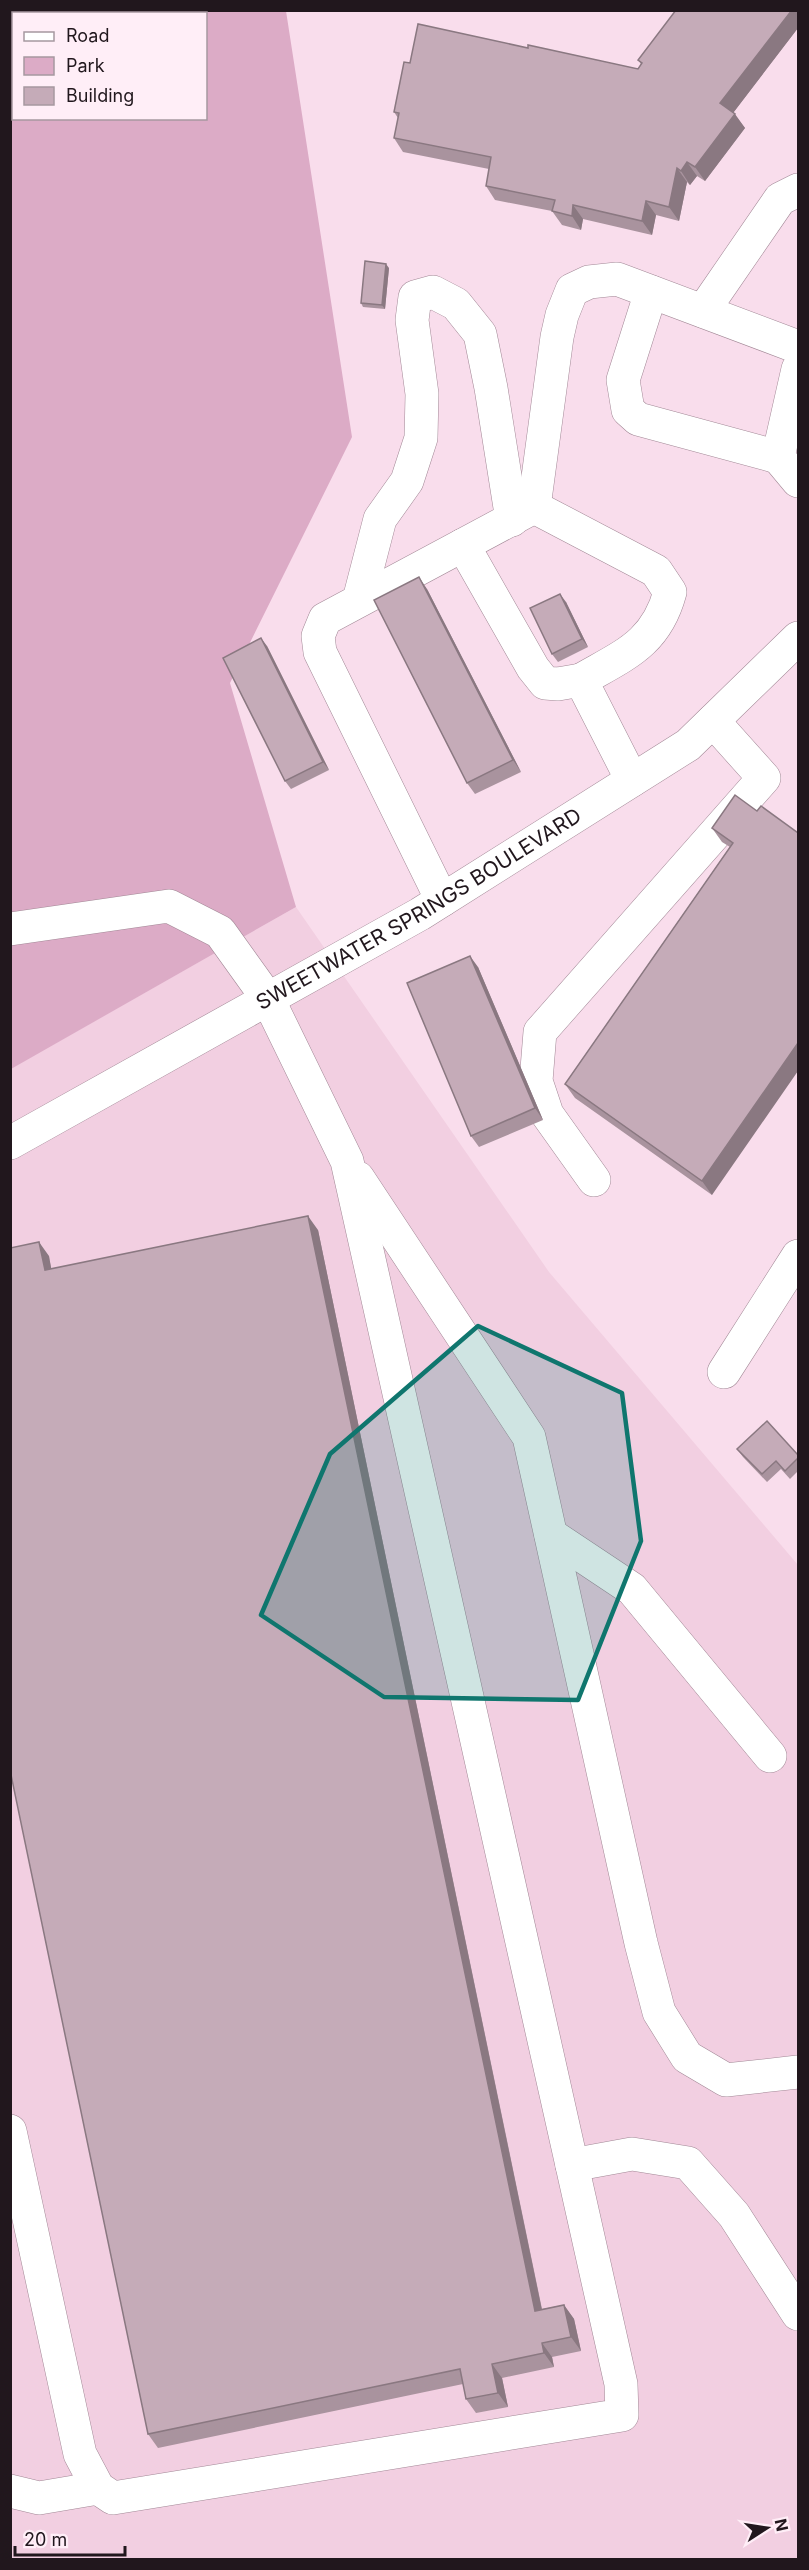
<svg xmlns="http://www.w3.org/2000/svg" width="809" height="2570" font-family="Inter,sans-serif">
  <rect width="100%" height="100%" fill="#f9ddec"/>
  <path fill="#f2cfe1" d="M296 907 549 1272 798 1565V2559H11L10 1069Z"/>
  <path fill="#dcabc6" fill-rule="evenodd" d="M11 11H286L352 437 230 683 296 907 11 1069ZM14 14H206V118H14Z"/>
  <g fill="none" stroke-linecap="round" stroke-linejoin="round">
    <g stroke="#a28896" stroke-width="34">
      <g id="minor">
        <path d="M651 292 623 380 628 410 638 419 778 457"/>
        <path d="M703 311 780 199 798 190"/>
        <path d="M798 369 778 457 798 481"/>
        <path d="M534 507 656 571 670 592C656 644 624 655 581 680L632 780"/>
        <path d="M463 545 533 668 545 683 558 684 581 680"/>
        <path d="M359 600 380 519 407 481 421 438 422 394 412 320 415 297 433 292 456 304 480 334 491 388 512 520"/>
        <path d="M442 900 320 652 318 636 325 619 534 507 557 337 562 315 572 290 589 282 617 279 798 347"/>
        <path d="M10 929 169 906 220 932 268 999 347 1161 621 2384 622 2415 113 2498 98 2488 80 2454 10 2131"/>
        <path id="s1" d="M10 1143 420 914 688 745 798 638"/>
        <path d="M358 1178 529 1437 641 1943 659 2012 687 2057 726 2080 798 2072"/>
        <path d="M594 1180 547 1114 536 1081 540 1032 764 778 713 721"/>
        <path d="M724 1372 798 1256"/>
        <path d="M551 1535 632 1589 770 1756"/>
        <path d="M572 2165 632 2154 688 2163 734 2215 798 2314"/>
        <path d="M10 2491 39 2498 98 2488"/>
      </g>
    </g>
    <use href="#minor" stroke="#fff" stroke-width="33"/>
  </g>
  <path fill="#a9939e" d="M798 28 733 113 745 128 705 181 697 176 690 185 687 182 679 221 656 215 652 235 583 219 581 230 562 225 552 211 495 200 486 186 489 169 403 152 394 138 398 118 394 112 410 63 528 48 638 69 641 64 638 60Z
    M389 268 385 309 363 307 361 303Z
    M427 589 521 772 475 794 467 783Z
    M566 602 588 647 558 662 552 654Z
    M267 646 329 770 291 789 285 781Z
    M757 811 712 1195 575 1098 565 1084 730 847 722 842 712 828Z
    M478 967 543 1120 479 1147 471 1136Z
    M318 1230 542 2309 564 2305 574 2319 581 2351 552 2357 554 2367 502 2378 508 2407 476 2413 466 2399 463 2384 158 2448 148 2434 49 1256 51 1269Z
    M737 1449 798 1455V1471L790 1479 781 1469 767 1482 743 1457Z"/>
  <path fill="#8a7881" d="M792 10H798V28L730 117 720 103Z
    M735 114 745 128 705 181 695 167Z
    M687 162 697 176 690 185 681 171Z
    M677 168 687 182 679 221 669 207Z
    M646 201 656 215 652 235 642 221Z
    M573 205 583 219 581 230 572 216Z
    M386 264 389 268 385 309 382 305Z
    M419 577 427 589 521 772 513 760Z
    M560 594 566 602 588 647 582 639Z
    M261 638 267 646 329 770 323 762Z
    M470 956 478 967 543 1120 535 1108Z
    M798 1043V1071L712 1195 702 1181Z
    M308 1216 318 1230 545 2325 535 2311Z
    M39 1242 49 1256 54 1284 45 1270Z
    M564 2305 574 2319 581 2351 571 2337Z
    M542 2343 552 2357 554 2367 544 2353Z
    M492 2364 502 2378 508 2407 498 2393Z"/>
  <path fill="#c5abb8" stroke="#8a7881" stroke-width="1.5" d="M676 10H792L720 103 735 114 695 167 687 162 681 171 677 168 669 207 646 201 642 221 573 205 572 216 552 211 555 200 486 186 491 157 394 138 399 113 394 112 404 62 410 63 418 24 528 48V45L638 69 642 63 638 60Z
    M365 261 386 264 382 305 361 303Z
    M419 577 513 760 467 783 374 600Z
    M560 594 582 639 552 654 530 608Z
    M261 638 323 762 285 781 223 658Z
    M735 795 757 811 761 806 798 833V1043L702 1181 565 1084 733 843 712 828Z
    M470 956 535 1108 471 1136 407 983Z
    M308 1216 535 2311 564 2305 571 2337 542 2343 544 2353 492 2364 498 2393 466 2399 460 2369 148 2434 10 1770V1248L39 1242 45 1270Z
    M767 1421 798 1455V1458L785 1471 776 1461 762 1474 737 1449Z"/>
  <path fill="#0f766e" fill-opacity="0.2" stroke="#0f766e" stroke-width="4.5" stroke-linejoin="round" d="M478 1326 622 1393 641 1541 578 1700 384 1697 261 1615 330 1454Z"/>
  <g text-anchor="middle" stroke-width="5" stroke-linejoin="round" paint-order="stroke">
    <g font-size="21" fill="#21171d" stroke="#ffeef7">
      <text dy="7" stroke="none"><textPath href="#s1" startOffset="471">SWEETWATER SPRINGS BOULEVARD</textPath></text>
    </g>
  </g>
  <rect width="809" height="2570" fill="none" stroke="#21171d" stroke-width="24"/>
  <rect x="12" y="12" width="195" height="108" fill="#ffeef7" stroke="#a698a0" stroke-width="1.5"/>
  <rect x="24" y="32" width="30" height="9" fill="#ffffff" stroke="#a698a0" stroke-width="1.5"/>
  <text x="66" y="42" font-size="18" fill="#21171d">Road</text>
  <rect x="24" y="57" width="30" height="18" fill="#dcabc6" stroke="#a698a0" stroke-width="1.5"/>
  <text x="66" y="72" font-size="18" fill="#21171d">Park</text>
  <rect x="24" y="87" width="30" height="18" fill="#c5abb8" stroke="#a698a0" stroke-width="1.5"/>
  <text x="66" y="102" font-size="18" fill="#21171d">Building</text>
  <g transform="translate(767 2528) rotate(78)" stroke="#ffeef7" stroke-width="4.5" paint-order="stroke">
  <path d="M0-4.5L10 22L0 15L-10 22Z" fill="#21171d"/>
  <text y="-9" font-size="16" font-weight="bold" text-anchor="middle" fill="#21171d">N</text>
  </g>
  <path d="M15 2546v9h110v-9" fill="none" stroke="#21171d" stroke-width="3"/>
  <text x="24" y="2546" font-size="18" fill="#21171d" stroke="#ffeef7" stroke-width="4.5" paint-order="stroke">20 m</text>
</svg>
